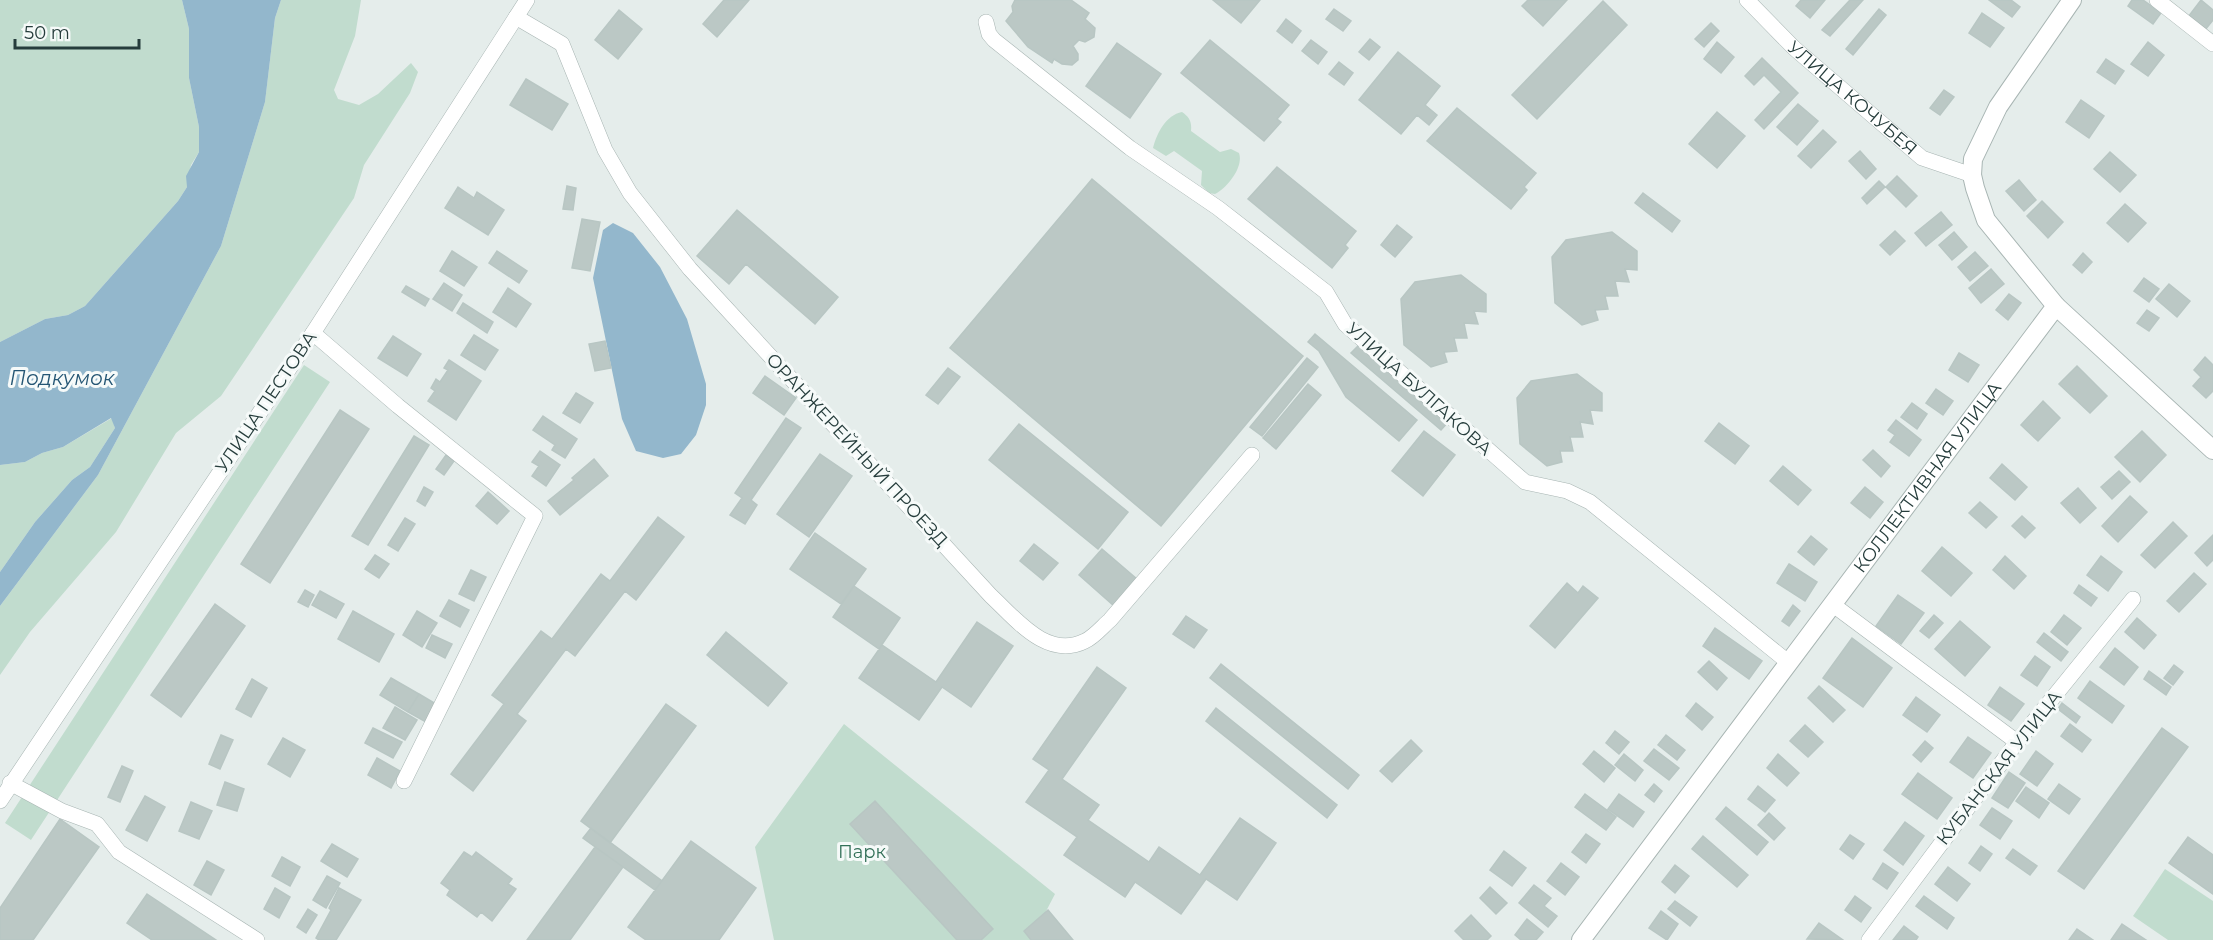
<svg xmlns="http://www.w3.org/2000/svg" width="2213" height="940" font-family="Montserrat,sans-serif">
  <rect width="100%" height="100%" fill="#e5edeb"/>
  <path fill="#c1dcce" d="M0 0H182L189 29V78L199 127V152L191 165 187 187 178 201 85 306 68 315 45 319 0 342Z
    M281 0H361L355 36 334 90 338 99 359 105 378 94 411 63 418 72 410 93 364 165 354 198 221 396 176 433 116 532 30 632 0 675V606L98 475 221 246 265 102 275 18Z
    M1182 112C1189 117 1192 121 1191 131L1220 152 1231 149 1239 153C1244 167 1227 188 1215 194L1209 193 1201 185 1202 171 1174 151 1166 156 1153 148C1157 133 1166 115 1182 112Z
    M304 365 330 382 31 840 5 823Z
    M112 418 115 428 90 467 72 480 35 522 0 572V465L25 462 42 453 63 447Z
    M844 724 1055 894 1031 940H774L755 847Z
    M2165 869 2213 901V940H2168L2133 916Z"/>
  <path fill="#93b7cc" d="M182 0H281L275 18 265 102 221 246 98 475 0 606V572L35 522 72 480 90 467 115 428 111 418 63 447 42 453 25 462 0 465V342L45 319 68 315 85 306 178 201 187 187 186 176 199 152V127L189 78V29Z
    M613 223 633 233 660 267 687 319 706 384V405L696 435 681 454 663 458 636 451 622 419 593 278 603 230Z"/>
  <path fill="#bbc8c5" stroke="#b8c6c3" stroke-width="1.5" d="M724 0H749L717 37 703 24Z
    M1015 0H1071L1089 13 1085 19 1095 28 1094 37 1085 42 1079 40 1073 46 1078 54V60L1072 65 1062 64 1054 59 1052 63 1028 47 1006 21 1013 12 1012 6Z
    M1213 0H1260L1241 23Z
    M1528 0H1567L1543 26 1522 6Z
    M1801 0H1825L1810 18 1796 6Z
    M1850 0H1863L1830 36 1822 30Z
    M1989 0H2011L2020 7 2012 17Z
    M2132 0H2143L2161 13 2153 24 2128 6Z
    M2201 0 2213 10V20L2205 30 2188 17Z
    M1603 1 1627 25 1537 119 1512 95Z
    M1334 9 1351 21 1343 31 1326 19Z
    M1879 9 1886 15 1853 55 1846 49Z
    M619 10 642 29 618 59 595 40Z
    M1982 13 2004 28 1990 47 1969 33Z
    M1286 19 1301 31 1292 43 1277 31Z
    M1711 23 1719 31 1704 47 1695 39Z
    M1370 39 1380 47 1369 60 1359 52Z
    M1210 40 1289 105 1277 119 1281 122 1264 141 1181 73Z
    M1311 40 1327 52 1318 64 1302 51Z
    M1717 42 1734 57 1721 73 1704 59Z
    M2148 42 2164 55 2148 76 2131 64Z
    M1117 43 1161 74 1130 118 1086 86Z
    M1398 52 1440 86 1425 105 1437 115 1429 125 1417 115 1401 134 1359 100Z
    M1762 58 1798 93 1764 129 1755 120 1781 92 1764 75 1754 85 1745 76Z
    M2106 59 2124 71 2115 84 2097 72Z
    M1339 62 1353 73 1344 85 1329 74Z
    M526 79 568 104 552 130 510 105Z
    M1944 90 1954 97 1940 115 1930 108Z
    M2081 100 2104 116 2089 138 2066 122Z
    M1798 104 1818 121 1797 145 1777 127Z
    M1457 108 1536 173 1524 187 1527 190 1511 209 1427 141Z
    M1717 112 1745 136 1717 168 1689 144Z
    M1823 130 1836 142 1811 168 1798 156Z
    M1860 151 1876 169 1866 179 1849 161Z
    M2110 152 2136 175 2120 192 2094 169Z
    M1277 167 1356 231 1345 245 1348 248 1332 268 1248 199Z
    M1897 176 1917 196 1906 207 1886 187Z
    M1092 179 1303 356 1161 526 950 348Z
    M2019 180 2036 200 2024 211 2006 191Z
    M1879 181 1885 187 1867 204 1862 198Z
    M567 186 576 188 573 210 563 209Z
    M458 187 474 198 477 192 504 210 488 235 445 208Z
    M1643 193 1680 221 1672 232 1635 203Z
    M2042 201 2063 222 2048 238 2027 216Z
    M2125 204 2146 223 2128 242 2107 223Z
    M737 210 838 297 815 324 746 264 729 284 697 256Z
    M1941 212 1952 225 1926 246 1915 233Z
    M582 219 600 222 590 271 572 268Z
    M1397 225 1412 237 1395 257 1381 245Z
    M1895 231 1905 241 1890 255 1880 245Z
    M1612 232 1637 251V270L1625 269 1629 282 1615 281 1618 296H1605L1608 309 1595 310 1598 320 1582 325 1555 303 1552 257 1566 240Z
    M1954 232 1967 247 1952 260 1939 245Z
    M452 251 477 267 464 286 440 271Z
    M497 251 527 271 519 283 489 263Z
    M1975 252 1988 266 1970 281 1958 267Z
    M2083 253 2092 262 2082 273 2073 265Z
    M1991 269 2004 284 1981 303 1969 288Z
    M1461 275 1486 294V312L1474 311 1478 324 1464 323 1467 338H1454L1457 351 1444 352 1447 362 1431 367 1404 345 1401 299 1415 282Z
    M2144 278 2159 289 2149 302 2134 291Z
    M444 283 462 295 452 311 433 299Z
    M2169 284 2190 301 2177 317 2156 299Z
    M406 286 429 299 425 306 402 292Z
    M508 288 531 304 516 327 493 312Z
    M2009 294 2021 303 2008 320 1996 310Z
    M463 303 493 322 487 333 457 313Z
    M2147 310 2159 318 2149 331 2137 323Z
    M1315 334 1417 420 1399 441 1346 397 1319 351 1308 342Z
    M474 335 498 350 485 370 461 355Z
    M393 336 421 354 407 376 378 358Z
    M605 341 611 368 595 371 589 344Z
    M1359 345 1449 421 1441 430 1351 353Z
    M1959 353 1979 365 1968 382 1949 370Z
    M2205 357 2213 365V391L2206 398 2193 386 2201 377 2194 370Z
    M1307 358 1318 367 1262 436 1250 427Z
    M449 360 481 381 456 420 428 401 435 391 431 388 436 379 440 382 448 370 444 368Z
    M2077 366 2107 396 2090 413 2059 384Z
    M948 368 960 377 938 404 926 395Z
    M1577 374 1602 393V411L1590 410 1593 424 1580 422 1583 437H1570L1573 451H1560L1562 462 1547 466 1520 444 1517 398 1531 381Z
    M765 376 796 398 784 415 753 393Z
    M1308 384 1321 395 1276 449 1263 438Z
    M1936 389 1953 401 1943 415 1926 403Z
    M576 393 593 403 580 423 563 413Z
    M2043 401 2060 418 2038 441 2021 425Z
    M1912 403 1927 414 1917 429 1901 417Z
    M340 410 369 429 270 583 241 564Z
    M543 416 577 439 565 458 552 450 555 445 533 430Z
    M786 418 801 428 751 500 757 505 745 524 730 515 742 498 735 493Z
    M1896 420 1921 440 1909 456 1890 442 1895 435 1888 430Z
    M1719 423 1749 446 1735 464 1705 441Z
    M1019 424 1128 512 1098 549 989 460Z
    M1424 431 1455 455 1423 496 1392 471Z
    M2142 431 2166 455 2140 482 2115 457Z
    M414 436 429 445 368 545 352 536Z
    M1873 450 1890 466 1881 477 1863 460Z
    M540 451 560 465 546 486 532 476 539 466 532 462Z
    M820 454 852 476 809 537 777 514Z
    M446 455 454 461 444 475 436 469Z
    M594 459 608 476 560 515 548 501 574 480 572 478Z
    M2002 464 2027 487 2015 500 1990 478Z
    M1783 466 1811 490 1798 505 1770 481Z
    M2119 471 2130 482 2112 499 2101 487Z
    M424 487 433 492 425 506 417 501Z
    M1865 487 1883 502 1870 518 1851 503Z
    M2078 488 2096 508 2080 523 2061 503Z
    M488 492 509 511 497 524 476 506Z
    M2130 496 2147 512 2118 542 2102 526Z
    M1980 502 1997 517 1986 528 1969 513Z
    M2022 516 2035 528 2025 538 2012 526Z
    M658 517 684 537 636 600 625 591 575 656 566 649 517 714 526 721 473 791 451 774 504 704 492 695 541 631 552 639 601 574 610 581Z
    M405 518 415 524 398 551 388 545Z
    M2173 522 2187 536 2155 568 2141 555Z
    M815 533 866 569 841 604 790 569Z
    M2213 535V560L2207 566 2195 553Z
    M1811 536 1827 549 1814 565 1798 552Z
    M1034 544 1058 563 1043 580 1020 561Z
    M1942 547 1972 573 1951 596 1922 571Z
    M1102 549 1137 579 1114 606 1079 575Z
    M375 555 389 564 379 578 365 569Z
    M2005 556 2026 576 2014 589 1993 570Z
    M2101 556 2122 572 2108 591 2087 575Z
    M1789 564 1817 582 1805 601 1777 583Z
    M471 570 486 577 474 601 459 594Z
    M2194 573 2206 584 2179 612 2167 601Z
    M1567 583 1578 593 1583 586 1598 598 1555 648 1530 626Z
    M2079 585 2097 598 2091 606 2074 593Z
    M854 586 900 618 879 649 833 617Z
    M305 590 314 595 308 607 298 602Z
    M320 591 344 604 336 618 312 605Z
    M1898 595 1924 613 1901 644 1876 626Z
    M449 600 469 610 460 627 440 616Z
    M215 604 245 626 181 717 151 695Z
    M1793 605 1800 611 1789 626 1782 621Z
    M353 611 394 634 379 662 338 639Z
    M417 611 437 623 422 647 403 635Z
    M1934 615 1943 623 1929 638 1920 631Z
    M2064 615 2081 628 2067 645 2051 632Z
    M1186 616 1207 630 1194 648 1173 634Z
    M2137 618 2156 635 2144 649 2125 632Z
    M1960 621 1990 647 1965 676 1935 649Z
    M977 622 1013 646 971 707 942 687 919 720 859 678 882 645 936 682Z
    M1715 628 1762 661 1749 679 1703 646Z
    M726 632 787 683 768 706 707 655Z
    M2044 633 2068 652 2061 661 2037 642Z
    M432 635 452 644 445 658 426 648Z
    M1852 638 1892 668 1863 707 1823 678Z
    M2115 648 2138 667 2124 685 2100 667Z
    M2035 656 2050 667 2037 686 2021 675Z
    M1709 661 1727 678 1717 690 1698 672Z
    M1221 664 1359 775 1348 789 1210 678Z
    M2174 665 2183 672 2173 685 2164 678Z
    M1097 667 1126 688 1062 779 1099 805 1088 820 1149 862 1159 847 1200 875 1240 818 1276 843 1237 900 1206 879 1181 914 1135 882 1125 897 1064 855 1077 837 1026 802 1049 770 1033 759Z
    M2149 671 2171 687 2166 695 2144 679Z
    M391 678 419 694 408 712 380 695Z
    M252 679 267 688 251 717 236 709Z
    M2090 681 2124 706 2112 723 2078 698Z
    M1819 686 1845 710 1833 722 1808 698Z
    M2000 687 2024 704 2011 721 1988 705Z
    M419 694 436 704 426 722 408 712Z
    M1916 697 1940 715 1927 732 1903 715Z
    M1696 703 1713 717 1702 730 1686 716Z
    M2062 703 2080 717 2076 723 2058 709Z
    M666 704 696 726 610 843 581 821Z
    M395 707 417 720 405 740 383 728Z
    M1216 708 1337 805 1327 818 1206 721Z
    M2070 724 2091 740 2082 752 2061 736Z
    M1805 725 1823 742 1808 757 1790 741Z
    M373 728 402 742 393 758 365 743Z
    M2162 728 2188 747 2084 889 2058 871Z
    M1615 731 1629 742 1619 754 1606 743Z
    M221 735 233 740 220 769 209 764Z
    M1666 735 1685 750 1677 760 1658 745Z
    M1968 737 1991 753 1973 778 1950 762Z
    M283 738 305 750 290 777 268 764Z
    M1411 740 1422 751 1392 782 1380 771Z
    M1925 741 1933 748 1921 762 1913 755Z
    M1654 749 1679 768 1669 780 1644 761Z
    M1594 751 1615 768 1604 782 1583 764Z
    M2036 751 2053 764 2037 786 2020 774Z
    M1624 754 1643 770 1635 781 1615 765Z
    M1778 754 1799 773 1787 786 1767 768Z
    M377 758 400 771 391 788 368 775Z
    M122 766 133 771 120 802 108 797Z
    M2009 772 2025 783 2008 808 1992 798Z
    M1918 773 1952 798 1937 819 1902 794Z
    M225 782 244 789 237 811 217 805Z
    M1654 784 1662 791 1654 802 1645 795Z
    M2059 784 2080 799 2069 814 2048 799Z
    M1758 786 1775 800 1765 812 1748 799Z
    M2026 787 2049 803 2039 818 2016 801Z
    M1585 794 1616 817 1606 830 1575 807Z
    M1619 794 1644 812 1633 827 1608 809Z
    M145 796 165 807 147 841 126 830Z
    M875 801 993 929 981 940H957L850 824Z
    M191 802 212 811 199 839 179 831Z
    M1726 807 1768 842 1757 855 1716 819Z
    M1992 808 2012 821 2000 839 1980 825Z
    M1769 813 1785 828 1774 840 1758 825Z
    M60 819 99 847 33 940H0V908Z
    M1905 822 1924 836 1903 865 1884 850Z
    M591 828 662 881 655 890 583 838Z
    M1586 834 1600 844 1586 863 1572 852Z
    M1850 835 1864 844 1853 859 1840 849Z
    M1703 836 1748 875 1737 887 1692 849Z
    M2188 837 2213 855V894L2169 863Z
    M691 841 756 888 719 940H646L628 927Z
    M332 844 358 859 347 877 321 861Z
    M1981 846 1992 854 1980 871 1969 863Z
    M595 847 623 867 570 940H527Z
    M2013 849 2037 866 2030 875 2006 858Z
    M1504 851 1526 868 1512 886 1490 870Z
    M464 852 472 857 476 852 512 879 508 884 516 889 492 921 481 912 477 917 447 895 450 890 441 883Z
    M282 857 300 867 290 886 272 876Z
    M207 861 224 870 211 895 194 885Z
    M1561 863 1579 877 1565 895 1547 881Z
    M1883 863 1898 873 1887 889 1873 879Z
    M1675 865 1689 876 1675 893 1662 882Z
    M1948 867 1970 884 1957 901 1935 884Z
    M327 876 340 883 326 908 313 900Z
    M1534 885 1551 898 1544 906 1557 916 1548 927 1519 903Z
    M1490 887 1507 903 1496 914 1480 898Z
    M275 888 290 897 279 918 264 909Z
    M339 888 361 900 336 940H319L316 938 331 910 329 908Z
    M147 894 216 940H152L127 923Z
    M1855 896 1871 908 1861 922 1845 910Z
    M1924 896 1954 918 1947 929 1916 906Z
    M1675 901 1697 917 1690 926 1668 909Z
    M308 909 317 915 306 933 297 927Z
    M1048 910 1073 940H1031L1024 931Z
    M1661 911 1678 924 1667 940 1649 928Z
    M1471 915 1491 936 1487 940H1464L1455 931Z
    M1527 919 1543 932 1536 940H1521L1515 935Z
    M1819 923 1843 940 1807 939Z
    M2122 924 2146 940H2111Z
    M1904 926 1918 937 1916 940H1893Z
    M2077 929 2093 940H2069Z"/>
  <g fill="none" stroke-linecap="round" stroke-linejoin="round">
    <g stroke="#a8b5b3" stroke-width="16">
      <g id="minor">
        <path id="s1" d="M1747 0 1794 48 1922 158 1972 175"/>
        <path d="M2157 0 2213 44"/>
        <path d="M516 17 562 44 605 150 630 193 690 269 991 596C1016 619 1047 660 1085 641 1094 637 1103 626 1110 620L1252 455"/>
        <path d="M986 22 989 34 994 40 1130 148 1218 208 1326 292 1345 324 1525 482 1567 491 1590 502 1788 662"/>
        <path d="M313 333 398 406 535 516 404 781"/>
        <path d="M1832 604 2017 742"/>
        <path d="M10 783 62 811 97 824 119 852 257 940"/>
        <path d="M0 801 313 333 527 0"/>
        <path d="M1869 940 2017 742 2133 599"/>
      </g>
    </g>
    <g stroke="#a8b5b3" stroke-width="20">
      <g id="tertiary">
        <path d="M2056 306 2213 450"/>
        <path id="s2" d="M1581 940 2056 306 1986 220 1975 188 1972 175 1973 159 1998 107 2072 0"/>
      </g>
    </g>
    <use href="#minor" stroke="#fff" stroke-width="15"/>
    <use href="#tertiary" stroke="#fff" stroke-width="18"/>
  </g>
  <g text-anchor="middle" stroke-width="6" stroke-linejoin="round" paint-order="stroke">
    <g font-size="18" fill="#263d3c" stroke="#f6faf9">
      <text dy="6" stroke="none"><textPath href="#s1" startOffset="144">УЛИЦА КОЧУБЕЯ</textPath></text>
      <text transform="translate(1419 389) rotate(42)" y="6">УЛИЦА БУЛГАКОВА</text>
      <text transform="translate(266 402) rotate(-56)" y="6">УЛИЦА ПЕСТОВА</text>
      <text transform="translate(857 450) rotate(47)" y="6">ОРАНЖЕРЕЙНЫЙ ПРОЕЗД</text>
      <text dy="6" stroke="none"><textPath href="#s2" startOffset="578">КОЛЛЕКТИВНАЯ УЛИЦА</textPath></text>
      <text transform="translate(1999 768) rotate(-52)" y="6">КУБАНСКАЯ УЛИЦА</text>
    </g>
    <g font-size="18" fill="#347159" stroke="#f6faf9">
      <text x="862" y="858">Парк</text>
    </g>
    <g font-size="20" font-style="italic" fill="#255674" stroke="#f6faf9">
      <text x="62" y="385">Подкумок</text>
    </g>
  </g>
  <path d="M15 39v9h124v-9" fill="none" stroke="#263d3c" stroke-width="3"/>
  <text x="24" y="39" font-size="18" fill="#263d3c" stroke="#f6faf9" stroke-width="4.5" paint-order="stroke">50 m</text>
</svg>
